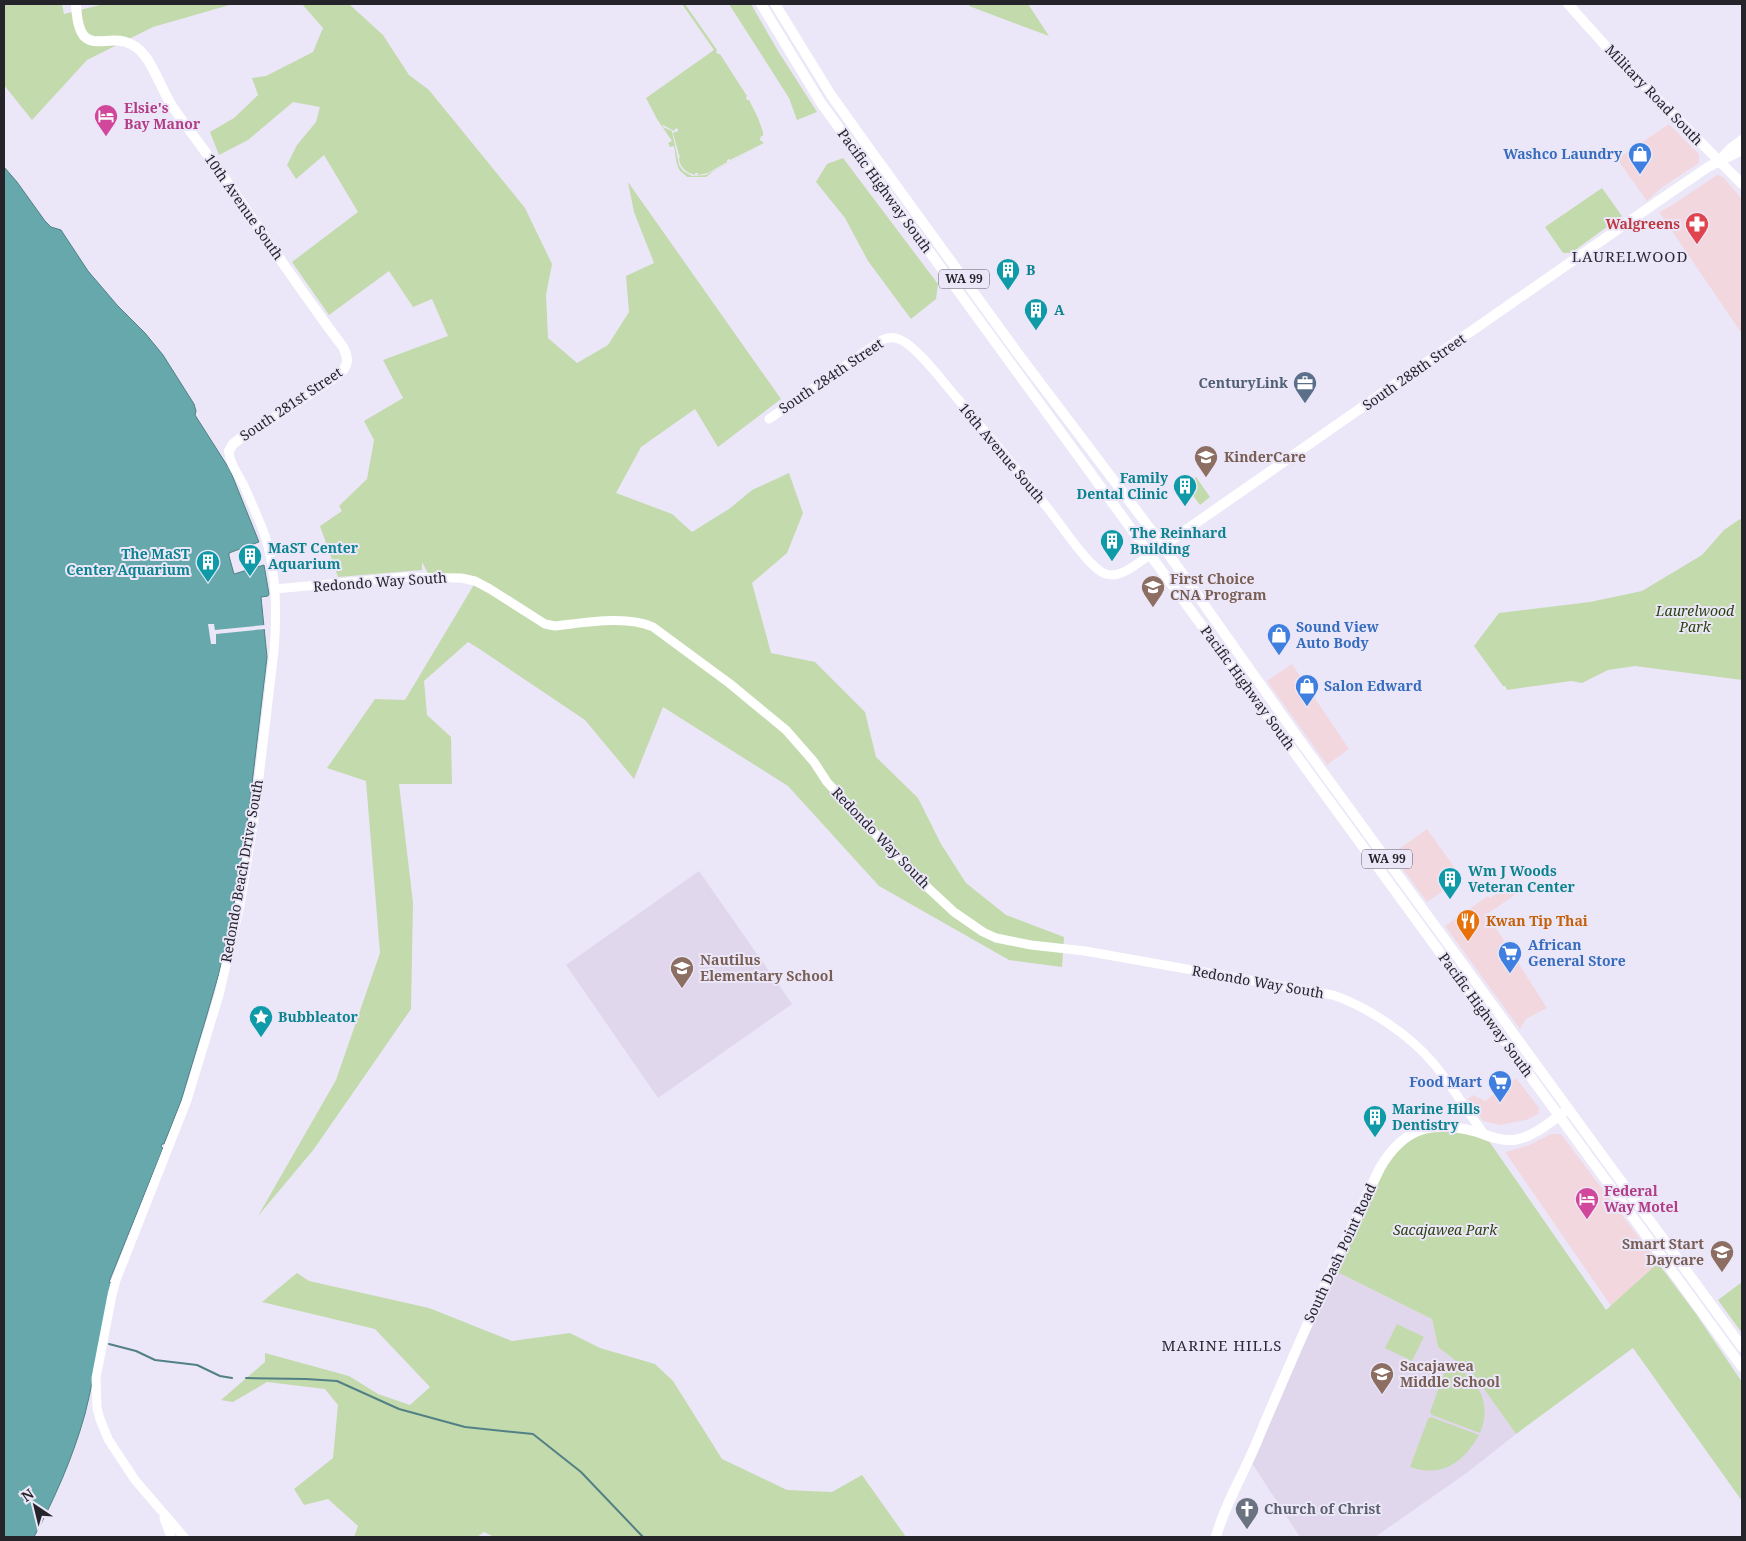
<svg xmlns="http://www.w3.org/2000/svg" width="1746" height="1541" font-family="'Noto Serif',serif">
  <rect width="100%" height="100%" fill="#ebe7f8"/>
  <path fill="#f2d8de" d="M1669 124 1699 154V163L1661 188 1647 201 1617 159Z
    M1717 175 1723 177 1742 199V334L1659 212 1669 207Z
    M1292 664 1349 749 1327 765 1267 681Z
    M1427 829 1462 878 1427 902 1392 854Z
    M1509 886 1515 895 1487 914 1547 1008 1526 1019 1520 1029 1445 926 1488 896 1490 898Z
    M1516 1078 1539 1108 1538 1114 1526 1120 1499 1125 1483 1121 1468 1099 1473 1095 1485 1101Z
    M1551 1134H1561L1658 1263 1611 1306 1505 1152 1529 1145Z"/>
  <path fill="#e0d7ec" d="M699 871 792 1004 658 1098 566 965Z
    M1333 1270 1432 1319 1438 1347 1474 1375 1516 1434 1468 1472 1375 1537H1300L1250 1460Z"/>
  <path fill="#c3daac" d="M4 4H62L64 14 104 4H233L153 27 87 60 32 120 4 85Z
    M302 4H349L383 35 409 75 429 90 525 208 552 264 546 295 548 338 577 363 608 345 629 312 626 276 654 263 634 212 628 182 781 399 718 447 695 409 641 447 616 493 672 514 692 532 729 509 752 490 789 473 803 513 787 553 752 583 771 653 815 662 865 712 876 757 918 798 941 844 966 883 1006 915 1064 937 1062 967 1009 960 879 886 788 786 663 707 634 779 585 720 478 648 468 642 424 681 427 715 451 737 452 784H399L413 903 411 1009 314 1149 258 1216 336 1080 380 953 366 781 327 768 375 699 405 700 478 578 430 577 422 562V570L338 577 320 526 342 511 339 506 367 479 374 440 364 421 403 398 383 360 448 336 432 299 413 307 389 271 329 315 292 262 358 212 324 155 296 179 287 165 297 145 316 122 320 107 293 102 248 140 219 155 210 132 234 118 258 95 252 78 266 76 313 52 323 28Z
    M682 4H685L717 50 716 52 718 54H720L747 96 746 98 747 100H749L758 118 763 132V136H761L760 140 764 143 730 160 729 159 727 160V162L708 173 698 175V173H695V175C685 172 681 168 679 159L680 156 679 155 673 133 678 131V129L676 128 674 131 663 125V127L672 131 679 165 683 171 692 176 706 175 763 144 714 171 706 177H687C686 175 683 174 681 172 675 165 676 154 674 146L670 147 668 143 672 141 657 119 646 98 714 50Z
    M729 4H751L778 51 817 112 797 120 789 98Z
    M970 4H1028L1049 36 969 6Z
    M843 158 938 284 936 299 911 319 868 261 845 218 816 182 827 164Z
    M1602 188 1622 216 1571 253H1563L1545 227Z
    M1196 477 1210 497 1200 505 1185 485Z
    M1740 519 1742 521V680L1635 666 1608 670 1582 683 1571 681 1507 690 1505 686H1503L1474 646 1499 613 1590 602 1642 591 1702 555 1724 530Z
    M1424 1128 1484 1134 1606 1310 1658 1263 1696 1314 1742 1382V1501L1633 1348 1516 1434 1474 1375 1438 1347 1432 1319 1333 1270 1385 1159Z
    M297 1273 309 1281 429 1308 512 1341 570 1333 600 1348 655 1364 673 1381 722 1459 787 1490 832 1492 862 1475 906 1537H494L484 1532 477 1537H354L358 1526 328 1499 304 1505 294 1489 333 1458 338 1405 325 1389 267 1382 233 1402 221 1400 265 1362V1353L349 1376 378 1394 410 1405 430 1387 375 1329 262 1302Z
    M1742 1282V1333L1718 1300Z
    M1397 1324 1424 1337 1412 1361 1385 1348Z
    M1448 1363C1477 1377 1493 1401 1480 1433L1432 1415 1430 1412Z
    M1431 1417 1479 1435C1463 1463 1442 1478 1410 1467L1428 1419Z"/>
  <path fill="#66a8ac" stroke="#528085" d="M4 167 17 182 45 221 51 227 61 230 88 271 117 305 145 333 163 355 194 404 196 411 195 415 230 470 259 542 229 553V556L234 574 264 565 269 594 268 596 261 597 267 657 249 809 234 904 219 973 206 1018 181 1101 164 1144H162L161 1147 163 1148 109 1282 112 1283C101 1326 96 1371 85 1414 73 1457 55 1498 34 1537H4Z"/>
  <path fill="#ebe7f8" d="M208 624H214L215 630 265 625V629L216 634V644H211Z"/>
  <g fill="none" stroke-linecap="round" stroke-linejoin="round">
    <path stroke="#528085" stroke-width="2" d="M109 1344 136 1351 155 1360 197 1365 220 1376 232 1378
      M246 1378 306 1379 337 1381 399 1409 465 1427 533 1434 581 1472 643 1537"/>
    <path stroke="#fff" stroke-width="9" d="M769 419 882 340C888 337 895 337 901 340 917 347 944 383 956 397 989 436 1022 475 1053 515 1064 529 1091 570 1106 574 1122 579 1138 562 1150 555
      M275 589 404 577 461 578 475 581 490 589 545 624 555 626C584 623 626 615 653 627L729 683 786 730 814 762 827 782 911 872 954 912 983 932 996 938 1031 945 1085 951 1333 995C1368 1007 1410 1035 1434 1064 1452 1086 1467 1111 1484 1134
      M164 1518 171 1537
      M184 1537 135 1480 108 1439 100 1419 97 1408 96 1378 112 1295 116 1280 187 1100 219 995 240 905 254 819 274 651C277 613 277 572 265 536 259 519 251 502 244 486 239 475 229 464 229 451"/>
    <path stroke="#fff" stroke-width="10" d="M76 4C79 73 115 17 145 56 156 71 162 90 172 106 193 136 216 165 236 195 271 246 306 298 343 347 349 359 349 366 338 375L266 423 242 437 233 444 229 451
      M761 4 821 103 1742 1367
      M775 4 831 95 871 151 1019 355 1155 535 1301 742 1742 1347
      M1568 4 1612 53 1742 184
      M1722 158 1730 149 1742 140
      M1150 555 1657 202 1708 167 1742 150
      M1216 1537C1225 1503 1245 1472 1258 1439 1296 1348 1337 1257 1380 1168 1404 1127 1432 1120 1477 1132 1489 1136 1500 1141 1514 1140 1533 1137 1549 1123 1564 1112"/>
  </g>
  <defs>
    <g id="hotel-pin" transform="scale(1.25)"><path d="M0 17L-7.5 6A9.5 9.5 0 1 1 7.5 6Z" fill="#d1479c" stroke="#ebe7f8"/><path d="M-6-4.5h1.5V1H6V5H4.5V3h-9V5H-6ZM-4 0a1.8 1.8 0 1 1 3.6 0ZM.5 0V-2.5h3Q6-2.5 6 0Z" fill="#fff"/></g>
    <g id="shop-pin" transform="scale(1.25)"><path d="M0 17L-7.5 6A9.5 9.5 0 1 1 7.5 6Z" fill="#3f7fe0" stroke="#ebe7f8"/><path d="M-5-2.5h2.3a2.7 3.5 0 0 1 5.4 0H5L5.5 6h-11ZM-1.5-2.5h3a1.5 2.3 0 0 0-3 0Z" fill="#fff"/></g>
    <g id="pharmacy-pin" transform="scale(1.25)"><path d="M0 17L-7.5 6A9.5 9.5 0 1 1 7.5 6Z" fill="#e0444e" stroke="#ebe7f8"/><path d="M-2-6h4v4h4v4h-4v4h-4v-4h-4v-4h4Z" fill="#fff"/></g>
    <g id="building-pin" transform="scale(1.25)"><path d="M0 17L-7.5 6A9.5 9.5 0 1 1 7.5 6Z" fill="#0f9aa8" stroke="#ebe7f8"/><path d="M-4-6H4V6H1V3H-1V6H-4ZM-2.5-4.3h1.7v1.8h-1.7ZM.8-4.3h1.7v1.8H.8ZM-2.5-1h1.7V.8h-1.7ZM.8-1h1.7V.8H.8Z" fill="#fff"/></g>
    <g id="office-pin" transform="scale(1.25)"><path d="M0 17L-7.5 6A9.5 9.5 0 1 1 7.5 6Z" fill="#5c6f8a" stroke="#ebe7f8"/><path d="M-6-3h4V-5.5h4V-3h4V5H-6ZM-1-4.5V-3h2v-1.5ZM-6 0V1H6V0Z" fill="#fff"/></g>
    <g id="school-pin" transform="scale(1.25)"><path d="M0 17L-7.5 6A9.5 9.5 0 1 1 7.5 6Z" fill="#8d6e63" stroke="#ebe7f8"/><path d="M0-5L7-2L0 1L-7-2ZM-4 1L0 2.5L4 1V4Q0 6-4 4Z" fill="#fff"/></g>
    <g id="restaurant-pin" transform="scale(1.25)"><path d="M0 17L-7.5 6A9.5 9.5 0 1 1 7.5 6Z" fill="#e8710a" stroke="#ebe7f8"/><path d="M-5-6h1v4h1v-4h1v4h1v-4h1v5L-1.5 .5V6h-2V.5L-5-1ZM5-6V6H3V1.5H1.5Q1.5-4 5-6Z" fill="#fff"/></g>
    <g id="supermarket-pin" transform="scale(1.25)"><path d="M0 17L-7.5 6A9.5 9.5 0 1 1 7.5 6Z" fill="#3f7fe0" stroke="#ebe7f8"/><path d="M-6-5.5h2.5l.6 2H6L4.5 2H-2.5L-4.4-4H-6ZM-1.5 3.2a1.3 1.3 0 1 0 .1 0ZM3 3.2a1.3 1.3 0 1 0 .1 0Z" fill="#fff"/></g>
    <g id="sight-pin" transform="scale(1.25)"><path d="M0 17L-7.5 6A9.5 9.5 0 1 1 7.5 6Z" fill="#0f9aa8" stroke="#ebe7f8"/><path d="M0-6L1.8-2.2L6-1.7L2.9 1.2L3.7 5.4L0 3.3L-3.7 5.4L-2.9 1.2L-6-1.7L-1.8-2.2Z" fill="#fff"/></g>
    <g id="church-pin" transform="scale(1.25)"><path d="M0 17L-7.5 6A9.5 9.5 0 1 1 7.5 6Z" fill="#6b7280" stroke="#ebe7f8"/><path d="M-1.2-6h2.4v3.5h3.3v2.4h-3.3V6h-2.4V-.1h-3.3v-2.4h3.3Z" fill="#fff"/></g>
  </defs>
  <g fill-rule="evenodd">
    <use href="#hotel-pin" x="106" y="116"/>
    <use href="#shop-pin" x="1640" y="154"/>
    <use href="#pharmacy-pin" x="1697" y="224"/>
    <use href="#building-pin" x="1008" y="270"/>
    <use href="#building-pin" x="1036" y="310"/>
    <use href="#office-pin" x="1305" y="383"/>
    <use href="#school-pin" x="1206" y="457"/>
    <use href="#building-pin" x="1185" y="486"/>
    <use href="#building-pin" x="1112" y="541"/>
    <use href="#building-pin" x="250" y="556"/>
    <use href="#building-pin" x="208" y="562"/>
    <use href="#school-pin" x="1153" y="587"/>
    <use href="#shop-pin" x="1279" y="635"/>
    <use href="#shop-pin" x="1307" y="686"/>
    <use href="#building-pin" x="1450" y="879"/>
    <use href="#restaurant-pin" x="1468" y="921"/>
    <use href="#supermarket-pin" x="1510" y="953"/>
    <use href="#school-pin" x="682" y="968"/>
    <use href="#sight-pin" x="261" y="1017"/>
    <use href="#supermarket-pin" x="1500" y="1082"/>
    <use href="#building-pin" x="1375" y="1117"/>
    <use href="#hotel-pin" x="1587" y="1199"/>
    <use href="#school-pin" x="1722" y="1252"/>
    <use href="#school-pin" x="1382" y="1374"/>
    <use href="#church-pin" x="1247" y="1509"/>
  </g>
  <g text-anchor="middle" stroke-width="4" stroke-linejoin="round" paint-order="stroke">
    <g fill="#ebe7f8" stroke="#605e68" stroke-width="1">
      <rect x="939" y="269.5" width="50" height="19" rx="4"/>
      <rect x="1362" y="849.5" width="50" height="19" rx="4"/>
    </g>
    <g font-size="12" font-weight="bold" fill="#25242a">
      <text x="964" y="283">WA 99</text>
      <text x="1387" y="863">WA 99</text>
    </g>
    <g font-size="14" fill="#25242a" stroke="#ebe7f8">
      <text transform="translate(1654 95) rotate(46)" y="5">Military Road South</text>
      <text transform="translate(885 191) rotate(54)" y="5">Pacific Highway South</text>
      <text transform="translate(244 207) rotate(55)" y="5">10th Avenue South</text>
      <text transform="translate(1414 372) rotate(-35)" y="5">South 288th Street</text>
      <text transform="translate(831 376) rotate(-34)" y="5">South 284th Street</text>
      <text transform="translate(291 404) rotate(-34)" y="5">South 281st Street</text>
      <text transform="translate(1002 453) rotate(50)" y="5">16th Avenue South</text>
      <text transform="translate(380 582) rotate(-4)" y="5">Redondo Way South</text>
      <text transform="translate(1248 688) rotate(54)" y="5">Pacific Highway South</text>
      <text transform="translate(881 838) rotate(46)" y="5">Redondo Way South</text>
      <text transform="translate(242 871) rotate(-80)" y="5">Redondo Beach Drive South</text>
      <text transform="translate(1258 982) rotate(10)" y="5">Redondo Way South</text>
      <text transform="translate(1486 1015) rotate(54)" y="5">Pacific Highway South</text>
      <text transform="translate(1340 1253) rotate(-65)" y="5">South Dash Point Road</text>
    </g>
    <g font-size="14" font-weight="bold" fill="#b23c85" stroke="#ebe7f8" text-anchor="start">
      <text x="124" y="113">Elsie's<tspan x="124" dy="16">Bay Manor</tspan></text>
      <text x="1604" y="1196">Federal<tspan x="1604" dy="16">Way Motel</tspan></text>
    </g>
    <g font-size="14" font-weight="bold" fill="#366cbe" stroke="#ebe7f8" text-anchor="start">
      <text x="1622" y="159" text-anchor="end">Washco Laundry</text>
      <text x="1296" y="632">Sound View<tspan x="1296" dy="16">Auto Body</tspan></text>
      <text x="1324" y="691">Salon Edward</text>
      <text x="1528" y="950">African<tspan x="1528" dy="16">General Store</tspan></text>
      <text x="1482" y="1087" text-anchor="end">Food Mart</text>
    </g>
    <g font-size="14" font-weight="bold" fill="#be3a42" stroke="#ebe7f8" text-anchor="end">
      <text x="1680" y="229">Walgreens</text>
    </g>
    <g font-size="14" font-weight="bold" fill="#0d838f" stroke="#ebe7f8" text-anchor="start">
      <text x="1026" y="275">B</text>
      <text x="1054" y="315">A</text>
      <text x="1168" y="483" text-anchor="end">Family<tspan x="1168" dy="16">Dental Clinic</tspan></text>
      <text x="1130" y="538">The Reinhard<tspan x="1130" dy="16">Building</tspan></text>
      <text x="268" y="553">MaST Center<tspan x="268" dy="16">Aquarium</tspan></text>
      <text x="190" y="559" text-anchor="end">The MaST<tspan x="190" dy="16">Center Aquarium</tspan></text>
      <text x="1468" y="876">Wm J Woods<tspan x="1468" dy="16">Veteran Center</tspan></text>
      <text x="278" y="1022">Bubbleator</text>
      <text x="1392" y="1114">Marine Hills<tspan x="1392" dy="16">Dentistry</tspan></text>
    </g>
    <g font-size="14" font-weight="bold" fill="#4e5e75" stroke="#ebe7f8" text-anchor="end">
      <text x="1288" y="388">CenturyLink</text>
    </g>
    <g font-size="14" font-weight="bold" fill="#785e54" stroke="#ebe7f8" text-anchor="start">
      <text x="1224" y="462">KinderCare</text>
      <text x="1170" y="584">First Choice<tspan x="1170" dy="16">CNA Program</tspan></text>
      <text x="700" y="965">Nautilus<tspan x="700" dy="16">Elementary School</tspan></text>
      <text x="1704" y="1249" text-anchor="end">Smart Start<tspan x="1704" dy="16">Daycare</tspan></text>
      <text x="1400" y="1371">Sacajawea<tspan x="1400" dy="16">Middle School</tspan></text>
    </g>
    <g font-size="14" font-style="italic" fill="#2c4110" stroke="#ebe7f8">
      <text x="1695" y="616">Laurelwood<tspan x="1695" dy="16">Park</tspan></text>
      <text x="1445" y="1235">Sacajawea Park</text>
    </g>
    <g font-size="14" font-weight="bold" fill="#c56008" stroke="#ebe7f8" text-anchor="start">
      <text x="1486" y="926">Kwan Tip Thai</text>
    </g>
    <g font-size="14" font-weight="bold" fill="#5b616d" stroke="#ebe7f8" text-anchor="start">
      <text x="1264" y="1514">Church of Christ</text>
    </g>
    <g font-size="15" letter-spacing="1" fill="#2d2a37" stroke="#ebe7f8">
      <text x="1630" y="262">LAURELWOOD</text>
      <text x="1222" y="1351">MARINE HILLS</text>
    </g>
  </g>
  <rect width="1746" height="1541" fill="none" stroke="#25242a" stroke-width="10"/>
  <g transform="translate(35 1506) rotate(325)" stroke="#ebe7f8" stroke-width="4" paint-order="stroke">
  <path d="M0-4L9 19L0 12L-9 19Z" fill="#25242a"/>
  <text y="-8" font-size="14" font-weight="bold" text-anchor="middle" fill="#25242a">N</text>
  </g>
</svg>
